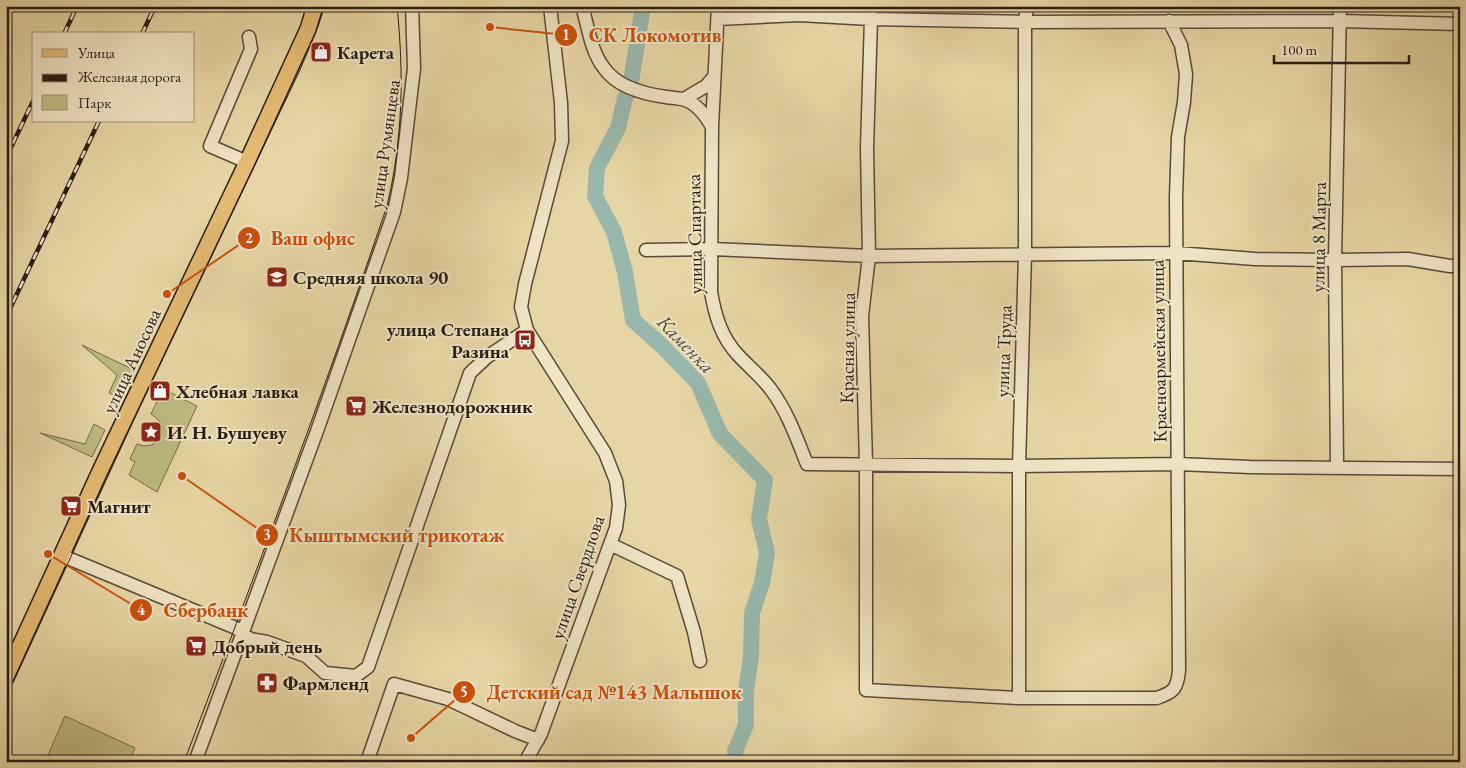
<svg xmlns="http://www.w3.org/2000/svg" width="1466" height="768" font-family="'EB Garamond',serif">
  <rect width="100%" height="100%" fill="#e7d6a5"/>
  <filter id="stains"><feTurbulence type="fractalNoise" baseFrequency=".004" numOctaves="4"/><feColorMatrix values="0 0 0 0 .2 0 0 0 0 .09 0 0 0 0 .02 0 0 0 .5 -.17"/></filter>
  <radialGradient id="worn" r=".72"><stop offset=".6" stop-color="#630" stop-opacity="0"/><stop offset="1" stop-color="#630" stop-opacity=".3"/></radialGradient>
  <path fill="#bdbc81" stroke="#736c4a" d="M82 345 134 370 120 398 109 393 117 375Z
    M163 389 197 406 157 492 129 475 135 462 130 459 137 444 144 446 152 445C165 435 165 423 151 414Z
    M94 424 105 430 92 457 40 433 85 444Z
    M65 716 135 748 129 762H45Z"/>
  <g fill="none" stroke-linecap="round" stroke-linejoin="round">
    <path stroke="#98b8ad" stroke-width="16" d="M643 6 630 88 625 98 618 128 597 168 595 196 614 232 625 272 633 320 662 346 698 383 720 434 765 480 759 519 767 553 762 583 752 613 751 657 746 691V725L735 751 736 762"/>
    <g stroke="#584a38" stroke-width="15">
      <path id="minor" d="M582 6C588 26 591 52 604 68 617 87 644 94 666 97 672 98 679 98 685 100 697 104 706 116 712 127
        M718 6 712 127 711 292C715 315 721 337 738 355 749 367 762 377 772 391 788 413 797 439 807 464L1019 466 1178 464 1250 467 1460 469
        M869 6 871 19 867 148 869 256 862 316 866 464V690L1019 698H1157C1174 692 1177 689 1179 671L1176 197 1178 137 1184 102 1186 74 1181 45 1169 21
        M718 19 799 15 871 19 1025 22 1340 21 1460 24
        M684 99 706 86 713 78
        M247 162 210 146 251 49 249 37
        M646 250 712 249 869 256 1176 253 1255 259 1335 260 1408 259 1450 266H1460
        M1337 467 1335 260 1340 6
        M610 544 677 576 694 632 700 661
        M63 556 236 628 250 639 267 642 306 656 325 673 356 676 368 667 470 373 487 357 527 330
        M1019 698V466L1025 254V22L1027 6
        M195 762 317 431 394 212 401 178 414 68 412 6
        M367 762 394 684 448 699 515 731 538 740
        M525 762 541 734 610 544 616 528 619 505 616 481 605 453 527 330 521 307 525 284 562 141 561 103 550 6"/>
    </g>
    <g stroke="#291c14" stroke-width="18">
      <path id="major" d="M6 677 100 471 247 162 308 29 315 6"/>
    </g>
    <use href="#minor" stroke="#efe4c4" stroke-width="12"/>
    <use href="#major" stroke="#e4bb72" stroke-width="15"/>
    <path stroke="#291c14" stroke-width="1" d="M6 698 142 402 299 72 316 32 325 6
      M184 762C254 577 324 393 387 206 403 139 404 75 397 6"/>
    <g stroke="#291c14" stroke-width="4.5">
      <path id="rail" d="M64 34 77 6
        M142 34 155 6
        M6 158 34 99
        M6 317 99 121"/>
    </g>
    <use href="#rail" stroke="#efe4c4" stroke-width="2.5" stroke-dasharray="8" stroke-linecap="butt"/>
  </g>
  <defs>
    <g id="shop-square" transform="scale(1.125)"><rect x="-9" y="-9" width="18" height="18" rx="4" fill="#8f2418" stroke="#efe4c4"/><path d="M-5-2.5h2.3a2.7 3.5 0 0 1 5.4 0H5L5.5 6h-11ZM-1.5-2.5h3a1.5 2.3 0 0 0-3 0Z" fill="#fff"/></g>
    <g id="school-square" transform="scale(1.125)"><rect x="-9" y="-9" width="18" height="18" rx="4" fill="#8f2418" stroke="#efe4c4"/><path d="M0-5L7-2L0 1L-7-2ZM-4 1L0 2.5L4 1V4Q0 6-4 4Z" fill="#fff"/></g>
    <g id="bus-square" transform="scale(1.125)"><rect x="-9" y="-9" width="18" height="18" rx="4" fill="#8f2418" stroke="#efe4c4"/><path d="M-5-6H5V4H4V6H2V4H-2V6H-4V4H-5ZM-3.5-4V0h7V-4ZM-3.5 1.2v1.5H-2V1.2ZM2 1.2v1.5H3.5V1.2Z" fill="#fff"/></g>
    <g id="supermarket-square" transform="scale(1.125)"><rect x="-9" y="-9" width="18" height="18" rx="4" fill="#8f2418" stroke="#efe4c4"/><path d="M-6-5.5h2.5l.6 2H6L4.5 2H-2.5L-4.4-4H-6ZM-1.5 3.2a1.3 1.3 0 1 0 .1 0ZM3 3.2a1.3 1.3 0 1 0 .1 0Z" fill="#fff"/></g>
    <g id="sight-square" transform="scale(1.125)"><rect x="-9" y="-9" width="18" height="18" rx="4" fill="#8f2418" stroke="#efe4c4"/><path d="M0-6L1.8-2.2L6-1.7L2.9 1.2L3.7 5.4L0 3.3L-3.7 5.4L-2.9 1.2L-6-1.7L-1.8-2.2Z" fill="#fff"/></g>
    <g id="pharmacy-square" transform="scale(1.125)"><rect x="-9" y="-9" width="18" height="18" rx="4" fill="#8f2418" stroke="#efe4c4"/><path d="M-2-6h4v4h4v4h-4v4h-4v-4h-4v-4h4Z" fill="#fff"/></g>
  </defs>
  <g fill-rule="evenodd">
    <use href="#shop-square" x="321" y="52"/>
    <use href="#school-square" x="277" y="277"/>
    <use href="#bus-square" x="525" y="340"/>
    <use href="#shop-square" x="160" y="391"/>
    <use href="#supermarket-square" x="356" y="406"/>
    <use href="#sight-square" x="151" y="432"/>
    <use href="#supermarket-square" x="71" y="506"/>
    <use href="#supermarket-square" x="196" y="646"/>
    <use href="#pharmacy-square" x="267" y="683"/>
  </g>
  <g text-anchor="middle" stroke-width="4" stroke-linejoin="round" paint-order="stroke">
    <g font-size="19" font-weight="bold" fill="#291c14" stroke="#efe4c4" text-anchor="start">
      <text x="337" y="59">Карета</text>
      <text x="293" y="284">Средняя школа 90</text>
      <text x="509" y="336" text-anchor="end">улица Степана<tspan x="509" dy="22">Разина</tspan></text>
      <text x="176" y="398">Хлебная лавка</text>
      <text x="372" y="413">Железнодорожник</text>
      <text x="167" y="439">И. Н. Бушуеву</text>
      <text x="87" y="513">Магнит</text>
      <text x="212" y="653">Добрый день</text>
      <text x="283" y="690">Фармленд</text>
    </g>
    <g font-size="19" fill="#291c14" stroke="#efe4c4">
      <text transform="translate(384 144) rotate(-82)" y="7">улица Румянцева</text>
      <text transform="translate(694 234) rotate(-91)" y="7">улица Спартака</text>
      <text transform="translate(1318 237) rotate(-89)" y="7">улица 8 Марта</text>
      <text transform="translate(847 348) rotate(-89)" y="7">Красная улица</text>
      <text transform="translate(1003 351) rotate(-88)" y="7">улица Труда</text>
      <text transform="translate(1158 351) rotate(-91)" y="7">Красноармейская улица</text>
      <text transform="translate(131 361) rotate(-65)" y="7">улица Аносова</text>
      <text transform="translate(577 577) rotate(-71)" y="7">улица Свердлова</text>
    </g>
    <g font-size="20" font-style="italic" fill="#4a4b42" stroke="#efe4c4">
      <text transform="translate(686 344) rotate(46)" y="7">Каменка</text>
    </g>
  </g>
  <path fill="none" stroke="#cb500d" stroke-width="2" d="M490 27L566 35M167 294L249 238M182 476L267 535M48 554L141 610M411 738L464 692"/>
  <g fill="#cb500d" stroke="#efe4c4" stroke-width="2">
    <circle cx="490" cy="27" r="5"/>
    <circle cx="167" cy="294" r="5"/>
    <circle cx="182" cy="476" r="5"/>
    <circle cx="48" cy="554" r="5"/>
    <circle cx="411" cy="738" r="5"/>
    <circle cx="566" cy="35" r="12"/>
    <circle cx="249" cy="238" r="12"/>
    <circle cx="267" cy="535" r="12"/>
    <circle cx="141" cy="610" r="12"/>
    <circle cx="464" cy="692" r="12"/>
  </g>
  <g font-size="15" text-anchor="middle" font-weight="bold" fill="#fff">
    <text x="566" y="40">1</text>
    <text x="249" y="243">2</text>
    <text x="267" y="540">3</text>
    <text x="141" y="615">4</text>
    <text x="464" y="697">5</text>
  </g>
  <g font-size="20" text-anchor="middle" font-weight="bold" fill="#cb500d" stroke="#efe4c4" stroke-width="4" stroke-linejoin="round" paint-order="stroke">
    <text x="655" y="42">СК Локомотив</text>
    <text x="313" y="245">Ваш офис</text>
    <text x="397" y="542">Кыштымский трикотаж</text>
    <text x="206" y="617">Сбербанк</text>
    <text x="614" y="699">Детский сад №143 Малышок</text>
  </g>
  <rect width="1466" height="768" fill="none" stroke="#e7d6a5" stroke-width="25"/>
  <rect x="8" y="8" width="1451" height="753" fill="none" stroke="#291c14" stroke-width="2.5"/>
  <rect x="12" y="12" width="1441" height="743" fill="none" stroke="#291c14"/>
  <rect x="32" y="32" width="162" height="90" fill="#efe4c4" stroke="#a0947e"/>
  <rect x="42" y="49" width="25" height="8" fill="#e4bb72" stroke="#a0947e"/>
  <text x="78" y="58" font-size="15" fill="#291c14">Улица</text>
  <rect x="42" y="74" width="25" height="8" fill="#291c14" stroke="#a0947e"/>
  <text x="78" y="82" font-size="15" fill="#291c14">Железная дорога</text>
  <rect x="42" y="95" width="25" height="15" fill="#bdbc81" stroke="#a0947e"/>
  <text x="78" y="108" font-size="15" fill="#291c14">Парк</text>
  <path d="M1274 55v8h135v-8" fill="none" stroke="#291c14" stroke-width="2.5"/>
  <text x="1281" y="55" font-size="15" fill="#291c14" stroke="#efe4c4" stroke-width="4" paint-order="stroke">100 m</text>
  <rect width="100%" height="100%" filter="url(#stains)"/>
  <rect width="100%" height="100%" fill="url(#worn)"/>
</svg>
